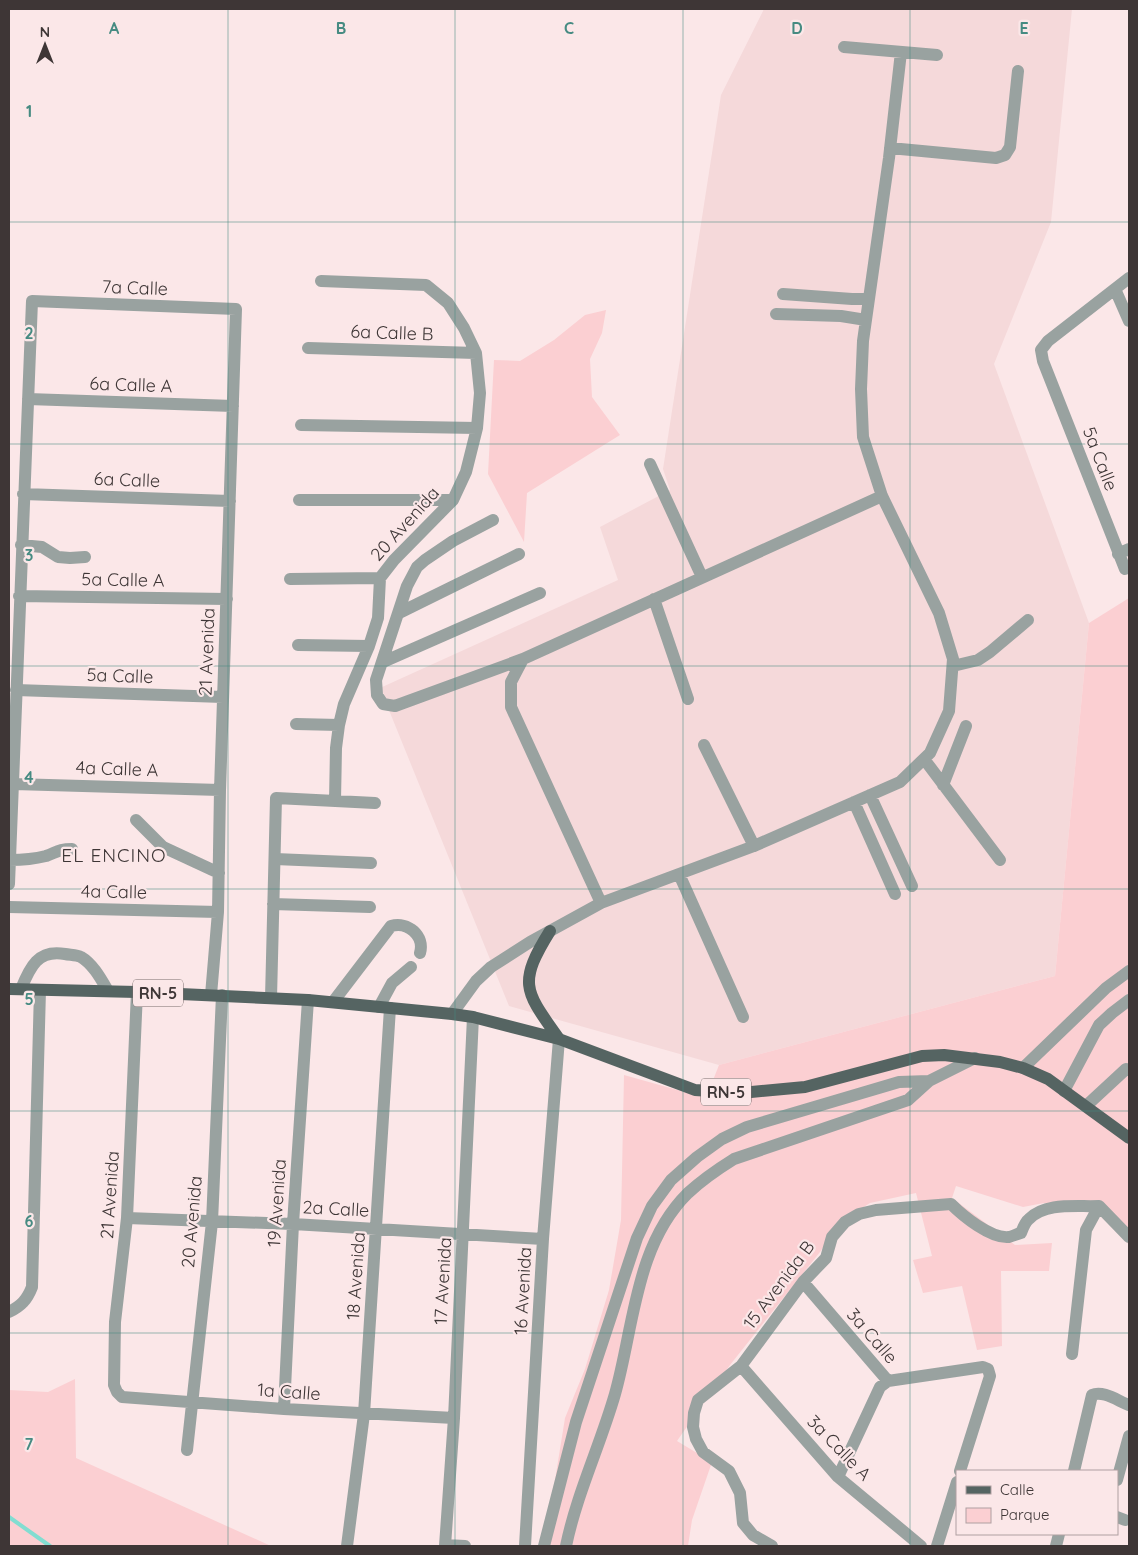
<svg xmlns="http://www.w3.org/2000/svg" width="1138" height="1555" font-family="Quicksand,sans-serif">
  <rect width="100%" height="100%" fill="#fbe7e8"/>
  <path fill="#f5d9da" d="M764 9H1072L1051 222 994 364 1089 623 1055 976 719 1065 509 1006 380 688 618 580 600 527 670 490 663 469 721 95Z"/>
  <path fill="#fbcfd2" d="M606 310 602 333 590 359 592 397 620 435 527 493 524 542 488 474 494 360 520 361 554 340 585 315Z
    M1129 598V1245L1101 1212 1072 1204 1044 1203 1023 1207 956 1186 952 1198 1015 1245 1052 1243 1049 1271H1001L1002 1346 977 1350 962 1286 923 1293 913 1260 932 1256 916 1193 870 1203 840 1222 820 1252 730 1365 677 1441 712 1462 692 1520 688 1546H541L555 1480 565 1418 585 1369 609 1290 621 1220 624 1075 706 1098 719 1065 1055 976 1089 623Z
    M75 1379 76 1458 271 1546H9V1390L48 1392Z"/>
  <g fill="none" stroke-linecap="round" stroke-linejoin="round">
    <path stroke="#82ddd1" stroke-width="4" d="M9 1517 50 1546"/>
    <path stroke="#99a2a0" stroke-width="12" d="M844 47 937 55
      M890 148 996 158 1005 155 1010 147 1018 71
      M321 281 426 285 448 303 464 328 476 353 480 393 477 428 466 472 453 500 394 560 380 578 378 618 369 646 344 704 339 725 336 748 335 801
      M1115 289 1129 321
      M783 294 852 299H869
      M776 314 841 316 866 320
      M308 348 476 353
      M28 399 233 406
      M301 425 477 428
      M650 464 702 577
      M23 494 230 501
      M299 500H453
      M493 520 453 541 425 560 417 567 407 586 376 680 377 695 383 704 395 706 523 659
      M21 545 42 547 58 557 70 558 85 557
      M1118 554 1129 549
      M1125 569 1043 361 1041 350 1048 341 1129 278
      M290 579 380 578
      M19 596 227 599
      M654 599 688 699
      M399 613 519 554
      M298 645 369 646
      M383 662 540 593
      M953 666 978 660 990 652 1028 620
      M16 690 223 697
      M296 724 339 725
      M704 745 754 846
      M924 759 1000 860
      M14 784 220 790
      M943 785 966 726
      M870 795 912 886
      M854 802 895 894
      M136 820 163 847 219 873
      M275 859 371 863
      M10 860C22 860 34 859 46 856 57 852 59 849 72 849
      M679 874 743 1017
      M9 884 32 301 236 309 220 790 218 912 211 995
      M601 903 511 707V682L523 659 882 496
      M273 904 370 907
      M9 907 218 912
      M21 989C30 967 38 949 65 954 70 955 77 955 81 957 93 964 101 979 108 991
      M137 992 127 1218 115 1322 114 1385 117 1392 122 1397 284 1409 454 1418
      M271 998 276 798 375 803
      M333 1002 391 926C408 921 425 936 420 953
      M379 1007 392 983 411 967
      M452 1014 476 981 491 967 530 942 601 903 754 846 900 782 930 753 949 711 953 659 939 613 882 496 863 437 861 389 863 341 889 158 901 52
      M1023 1068 1106 988 1129 971
      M1064 1091 1099 1025 1112 1013 1129 1000
      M1086 1106 1126 1069 1129 1070
      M127 1218 293 1224 543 1239
      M803 1282 888 1381 983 1367 988 1369 990 1376 960 1471
      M9 1312C21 1306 27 1300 32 1287L40 990
      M1072 1354 1086 1230 1099 1206
      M741 1366 838 1477 921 1546
      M284 1409 293 1224 308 1000
      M187 1450 212 1222 222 995
      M1074 1471 1092 1395C1103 1390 1118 1401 1129 1405
      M838 1477 880 1387 888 1381
      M1117 1480 1129 1436
      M1117 1517 1125 1520
      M445 1545 465 1546
      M347 1546 364 1414 390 1008
      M445 1546 454 1418 473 1017
      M525 1546 543 1239 559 1039
      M544 1546 576 1422 637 1238 652 1206 671 1180 697 1157 722 1139 747 1127 899 1082 929 1081
      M566 1546C577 1493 600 1446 615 1394 634 1327 635 1245 688 1193 702 1180 718 1169 734 1159L908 1100 929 1081 975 1058
      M772 1546 753 1535 743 1523 740 1493 729 1471 703 1452 696 1439 693 1427 694 1413 698 1400 741 1366 803 1282 826 1258 832 1237 845 1222 859 1214 876 1210 951 1204C963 1216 991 1239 1009 1237 1013 1236 1017 1234 1021 1233 1023 1228 1025 1222 1029 1219 1046 1202 1076 1207 1099 1206L1129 1237
      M937 1546 957 1482
      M1056 1546 1059 1534"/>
    <path stroke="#556462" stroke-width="12" d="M550 931C517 984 525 991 559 1039
      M9 989 137 992 308 1000 452 1014 473 1017 559 1039 695 1090 741 1093 805 1087 922 1056 944 1055 1000 1062 1023 1068 1048 1079 1129 1138"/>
  </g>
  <path fill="none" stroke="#468b82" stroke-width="1" stroke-opacity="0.55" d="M228 9V1546M455 9V1546M683 9V1546M910 9V1546M9 222H1129M9 444H1129M9 666H1129M9 889H1129M9 1111H1129M9 1333H1129"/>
  <g text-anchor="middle" stroke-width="4.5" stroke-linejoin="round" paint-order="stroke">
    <g fill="#fbe7e8" stroke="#776b6b" stroke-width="1">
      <rect x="133" y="979.5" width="50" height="27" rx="4"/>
      <rect x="701" y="1078.5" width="50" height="27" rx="4"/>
    </g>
    <g font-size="16" font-weight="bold" fill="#3e3636">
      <text x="158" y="999">RN-5</text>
      <text x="726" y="1098">RN-5</text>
    </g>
    <g font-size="18" fill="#3e3636" stroke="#fbe7e8">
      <text transform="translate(135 288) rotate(2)" y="6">7a Calle</text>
      <text transform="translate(392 333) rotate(2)" y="6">6a Calle B</text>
      <text transform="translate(131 385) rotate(2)" y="6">6a Calle A</text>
      <text transform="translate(1100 459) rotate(69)" y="6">5a Calle</text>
      <text transform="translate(127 480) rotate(2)" y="6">6a Calle</text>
      <text transform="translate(405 524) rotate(-48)" y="6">20 Avenida</text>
      <text transform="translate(123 580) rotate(1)" y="6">5a Calle A</text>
      <text transform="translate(207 652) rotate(-88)" y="6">21 Avenida</text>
      <text transform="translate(120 676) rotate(2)" y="6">5a Calle</text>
      <text transform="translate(117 769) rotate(2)" y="6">4a Calle A</text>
      <text transform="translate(114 892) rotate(1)" y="6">4a Calle</text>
      <text transform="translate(110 1195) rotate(-86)" y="6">21 Avenida</text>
      <text transform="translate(277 1203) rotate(-86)" y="6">19 Avenida</text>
      <text transform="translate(336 1209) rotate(3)" y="6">2a Calle</text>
      <text transform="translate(192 1222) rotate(-85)" y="6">20 Avenida</text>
      <text transform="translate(356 1276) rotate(-86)" y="6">18 Avenida</text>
      <text transform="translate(443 1281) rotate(-87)" y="6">17 Avenida</text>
      <text transform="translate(779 1285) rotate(-53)" y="6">15 Avenida B</text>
      <text transform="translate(523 1291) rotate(-87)" y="6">16 Avenida</text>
      <text transform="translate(872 1336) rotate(49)" y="6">3a Calle</text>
      <text transform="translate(289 1392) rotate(4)" y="6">1a Calle</text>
      <text transform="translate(839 1448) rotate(46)" y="6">3a Calle A</text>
    </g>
    <g font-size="19" letter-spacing="1" fill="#3e3636" stroke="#fbe7e8">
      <text x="114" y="862">EL ENCINO</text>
    </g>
  </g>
  <g font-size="16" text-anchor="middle" font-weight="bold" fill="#468b82" stroke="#fbe7e8" stroke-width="4.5" stroke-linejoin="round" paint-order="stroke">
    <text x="114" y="34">A</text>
    <text x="341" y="34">B</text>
    <text x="569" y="34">C</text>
    <text x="797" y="34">D</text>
    <text x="1024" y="34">E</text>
    <text x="29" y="117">1</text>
    <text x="29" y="339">2</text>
    <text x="29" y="561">3</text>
    <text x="29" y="783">4</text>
    <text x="29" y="1005">5</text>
    <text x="29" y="1227">6</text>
    <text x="29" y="1450">7</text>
  </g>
  <rect width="1138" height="1555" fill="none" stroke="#3e3636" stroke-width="20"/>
  <rect x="956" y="1470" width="162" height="65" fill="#fbe7e8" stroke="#afa0a1"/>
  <rect x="966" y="1486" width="25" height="8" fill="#556462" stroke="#afa0a1"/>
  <text x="1000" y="1495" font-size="15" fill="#3e3636">Calle</text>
  <rect x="966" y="1508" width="25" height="15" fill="#fbcfd2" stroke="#afa0a1"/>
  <text x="1000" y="1520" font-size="15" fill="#3e3636">Parque</text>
  <g transform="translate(45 45)" stroke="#fbe7e8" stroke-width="4" paint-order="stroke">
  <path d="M0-4L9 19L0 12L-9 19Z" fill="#3e3636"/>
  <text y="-8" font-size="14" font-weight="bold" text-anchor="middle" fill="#3e3636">N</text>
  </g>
</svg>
